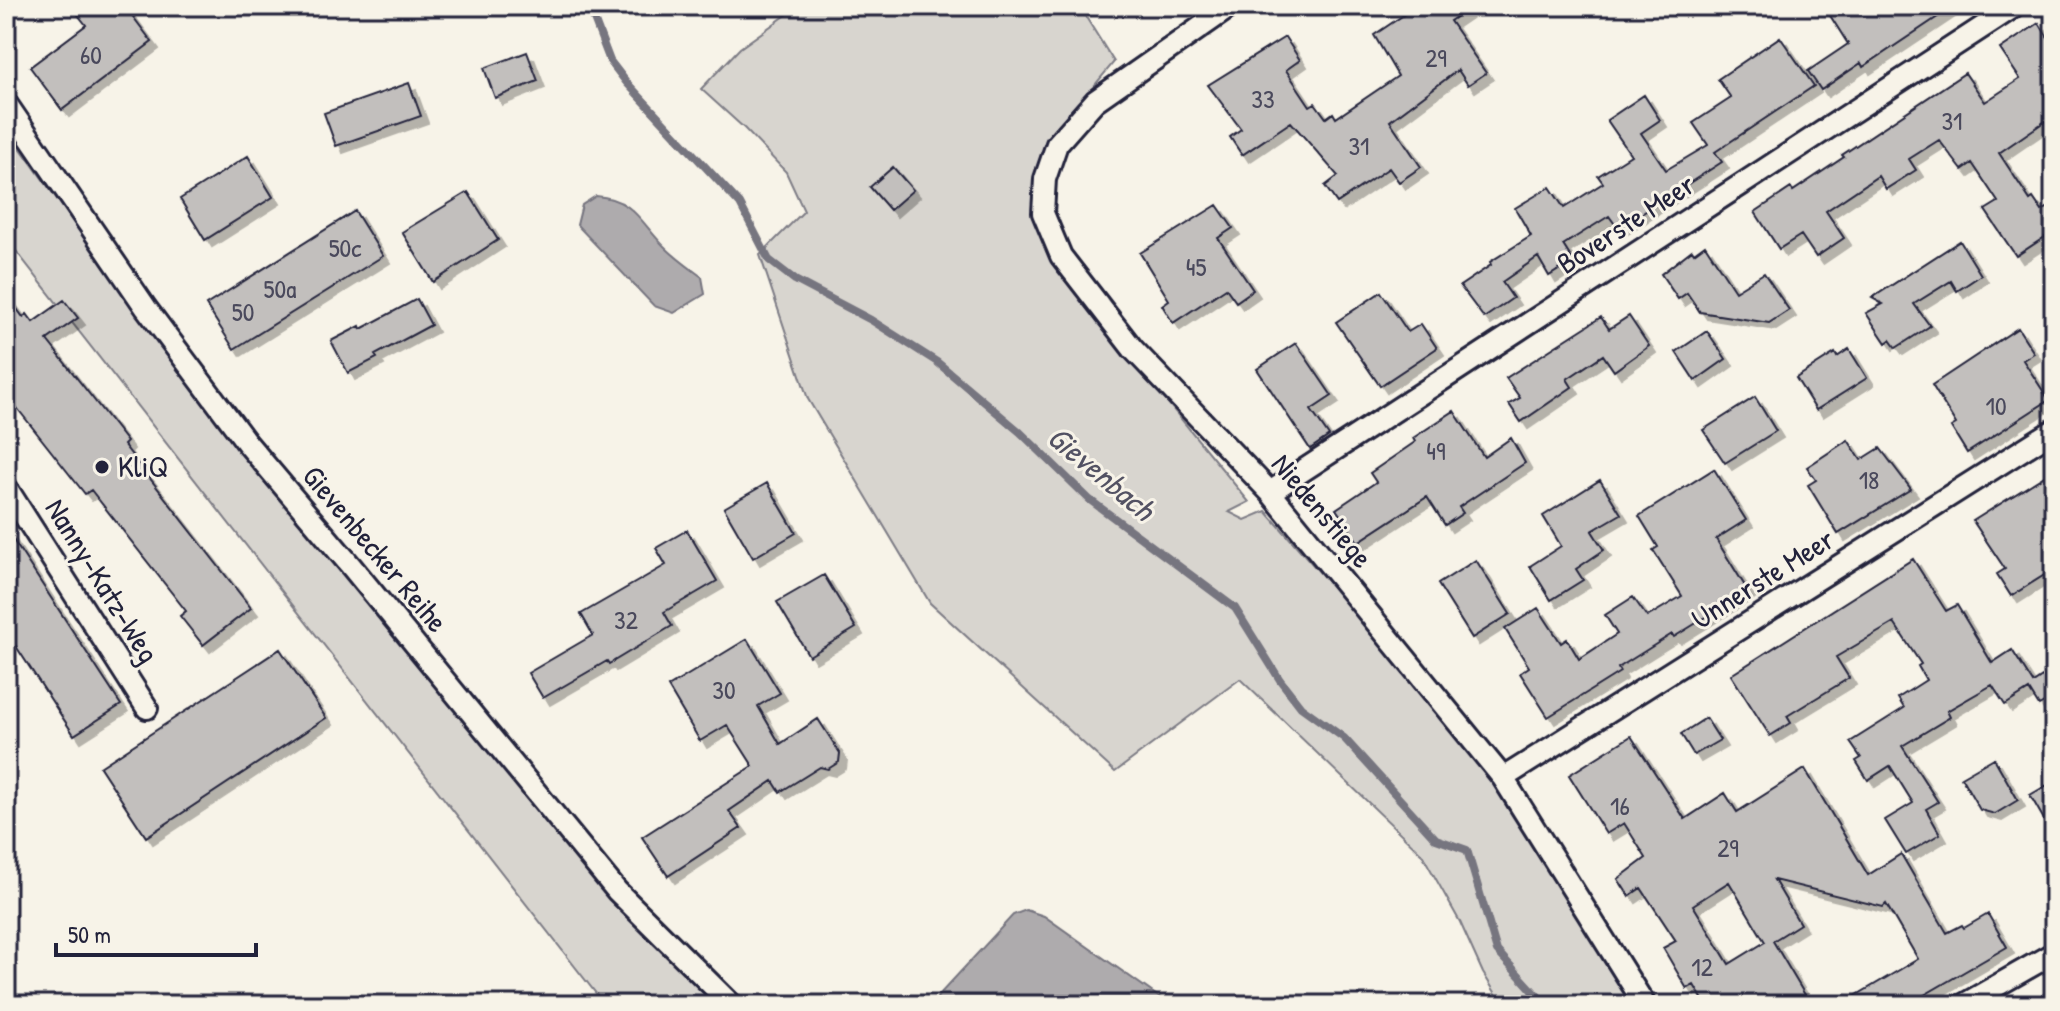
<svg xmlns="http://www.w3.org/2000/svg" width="2060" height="1011" font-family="'Patrick Hand',sans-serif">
  <defs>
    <filter id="shadow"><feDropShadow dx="7" dy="7" stdDeviation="0" flood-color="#0004"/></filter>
  </defs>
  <rect width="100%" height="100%" fill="#f7f3e8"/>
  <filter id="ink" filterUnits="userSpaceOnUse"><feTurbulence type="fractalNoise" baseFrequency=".0125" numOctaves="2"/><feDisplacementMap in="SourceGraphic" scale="16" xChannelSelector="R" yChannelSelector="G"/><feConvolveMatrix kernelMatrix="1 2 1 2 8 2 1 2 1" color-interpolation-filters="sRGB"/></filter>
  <g filter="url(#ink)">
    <path fill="#d8d5cf" stroke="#7d7c85" stroke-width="2" d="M799 6H1079L1114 62 1051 138 1036 213 1127 353 1249 502 1229 512 1245 520 1266 511C1336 592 1410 672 1475 758 1533 836 1581 922 1632 1005H1503L1483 973 1460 922 1422 854 1240 679 1115 772 930 603 808 399 760 255 804 211 786 172 744 128 701 89 740 48Z
      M6 128 105 266 659 944 722 1005H605L6 238Z"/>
    <path fill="#aeabad" stroke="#76747f" stroke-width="2" d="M596 196C635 199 641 224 666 248 677 259 690 268 702 277L705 294 674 313 654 306 577 225 582 205Z
      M1026 910 1044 916 1170 1005H934L938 996 1013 915Z"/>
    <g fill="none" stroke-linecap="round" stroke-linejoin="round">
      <path stroke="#76747f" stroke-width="8" d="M589 6 610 61 627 83 740 204 769 260 795 280 871 320 937 362 1020 432 1090 500 1235 608 1280 680 1301 707 1344 738 1436 839 1467 850 1497 951 1546 1005"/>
    </g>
    <path fill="#c2bfbd" stroke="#22223b" stroke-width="2" fill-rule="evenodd" filter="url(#shadow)" d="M71 6H125L152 42 62 110 30 67 86 25Z
      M1417 6H1472L1450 21 1486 73 1468 85 1458 70 1390 121 1421 167 1399 182 1389 168 1337 203 1325 186 1338 176 1291 122 1242 155 1230 137 1241 129 1208 85 1285 37 1300 60 1286 70 1310 106 1315 103 1326 118 1333 113 1336 118 1398 76 1374 35Z
      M1824 6H1954L1863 67 1861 63 1821 90 1808 71 1848 44Z
      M2039 23 2054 47V115L1999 153 2030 200 2033 198 2042 211 2054 204V231L2016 256 1985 210 1998 202 1972 163 1962 170 1939 140 1909 159 1916 170 1886 189 1878 176 1826 211 1844 238 1816 257 1801 235 1779 249 1755 212 1791 188 1793 191 1844 157 1842 155 1965 73 1985 102 2020 79 2000 49Z
      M1780 37 1814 86 1715 152 1722 162 1621 227H1617L1609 216 1563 245 1573 261 1549 276 1538 257 1502 282 1513 298 1484 318 1460 286 1491 265 1490 262 1531 236 1515 208 1550 187 1564 208 1603 183 1598 176 1631 155 1607 120 1644 95 1660 120 1641 133 1666 170 1708 145 1693 123 1731 98 1718 79Z
      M527 52 538 81 495 98 484 68Z
      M409 83 421 116 336 146 324 113Z
      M248 156 273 197 205 240 180 199Z
      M893 167 913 190 890 210 870 187Z
      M468 192 498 240 433 282 402 232Z
      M1217 205 1233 228 1218 238 1253 290 1236 302 1226 288 1173 323 1162 305 1169 300 1140 253Z
      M355 211 383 256 234 349 206 305Z
      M1960 241 1981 275 1957 291 1951 281 1914 304 1930 326 1896 348 1890 340 1886 343 1866 313 1883 304 1872 298Z
      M1705 245 1735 291 1764 273 1789 310 1769 323 1700 312 1687 293 1678 299 1661 274 1692 250 1694 253Z
      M1381 292 1408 332 1421 324 1437 348 1380 386 1336 322Z
      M6 294 23 317 27 314 33 322 64 300 78 318 47 340 127 442 124 445 251 608 203 645 180 616 186 611 91 490 85 494 6 394Z
      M417 299 431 325 375 355 377 358 348 373 331 341 360 326 361 329Z
      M1629 316 1649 346 1614 371 1603 355 1567 379 1572 387 1521 422 1509 404 1520 398 1506 378 1601 317 1609 329Z
      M2018 328 2034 353 2023 360 2049 400 1967 453 1951 427 1956 424 1932 385Z
      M1707 331 1726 359 1695 381 1676 352Z
      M1296 343 1332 396 1311 410 1329 436 1310 449 1257 369Z
      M1849 349 1867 378 1816 410 1796 378 1835 353 1837 357Z
      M1755 397 1776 431 1725 463 1703 430Z
      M1454 411 1484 457 1511 438 1525 463 1459 507 1463 513 1445 525 1427 497 1358 542 1336 509 1376 482 1370 473 1415 442 1413 438Z
      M1848 440 1861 460 1880 448 1911 489 1838 534 1808 485 1816 480 1807 467Z
      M1714 469 1746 520 1716 539 1748 591 1674 637 1672 634 1618 668 1620 672 1548 717 1520 673 1529 667 1505 629 1538 608 1561 643 1567 639 1579 659 1617 634 1605 615 1633 597 1647 617 1682 596 1653 550 1658 547 1639 516Z
      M2054 470V569L2011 596 1997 574 2005 569 1973 521Z
      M1600 480 1621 514 1592 531 1604 550 1576 569 1583 580 1551 600 1530 566 1561 546 1543 516Z
      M767 483 796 533 753 558 724 508Z
      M6 529 121 705 74 735 6 631Z
      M687 530 717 581 664 612 672 626 609 664 607 661 543 698 528 673 593 635 581 614 666 565 656 548Z
      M1913 559 1946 611 1957 605 1992 663 2012 650 2033 683 2054 669V697L2039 706 2029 690 2005 705 1992 685 1947 711 1950 717 1902 746 1938 802 1926 809 1940 834 1906 854 1885 820 1913 803 1890 766 1868 780 1856 761 1861 758 1850 742 1904 708 1898 698 1926 680 1918 666 1921 664 1894 623 1836 657 1849 678 1787 716 1791 723 1770 736 1731 675Z
      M1476 560 1510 614 1472 638 1438 584Z
      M824 575 856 628 809 656 777 602Z
      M747 639 780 693 758 706 780 744 818 719 840 753 839 762 828 769 820 767 780 792 773 781 729 811 741 828 668 876 642 837 753 766 727 725 700 741 668 687Z
      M280 649 326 718 146 837 100 767Z
      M1706 718 1720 740 1694 755 1681 734Z
      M1631 736 1685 819 1725 793 1737 812 1805 769 1868 875 1901 854 1947 933 1962 925 1964 928 1988 914 2007 947 1907 1005H1840L1918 959 1886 904 1883 907 1774 880 1800 924 1773 941 1811 1005H1706L1694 985 1687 989 1663 948 1676 941 1641 888 1629 896 1618 879 1646 858 1624 823 1606 834 1569 775ZM1729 882 1765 942 1729 964 1693 905Z
      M1994 758 2018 800 1995 814 1980 810 1961 777Z
      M2047 785 2054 796V837L2030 795Z"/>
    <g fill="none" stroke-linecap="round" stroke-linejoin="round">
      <g stroke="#22223b" stroke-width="26">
        <path id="street" d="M1231 6 1095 101 1057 144 1045 179 1043 213 1061 256 1133 349 1270 492 1503 778 1645 1005
          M6 103 146 308 247 443 351 566 617 891 732 1005
          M6 487 147 708
          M1270 492 2015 6
          M1503 778 2054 430
          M1963 1005 2054 953"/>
      </g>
      <use href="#street" stroke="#f7f3e8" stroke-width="20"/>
    </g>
  </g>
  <circle fill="#22223b" stroke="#f7f3e8" stroke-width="3" cx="102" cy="467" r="8"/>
  <g text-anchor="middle" stroke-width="6" stroke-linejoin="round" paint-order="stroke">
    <g font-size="26" fill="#4a495c">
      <text x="91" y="64">60</text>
      <text x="1436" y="67">29</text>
      <text x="1263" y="108">33</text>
      <text x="1952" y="130">31</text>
      <text x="1359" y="155">31</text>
      <text x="345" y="257">50c</text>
      <text x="1196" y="276">45</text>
      <text x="280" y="298">50a</text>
      <text x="243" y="321">50</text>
      <text x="1996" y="415">10</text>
      <text x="1436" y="460">49</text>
      <text x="1869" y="489">18</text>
      <text x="626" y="629">32</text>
      <text x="724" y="699">30</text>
      <text x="1620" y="815">16</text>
      <text x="1728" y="857">29</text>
      <text x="1702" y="976">12</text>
    </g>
    <g font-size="30" fill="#22223b" stroke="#f7f3e8">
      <text transform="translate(1626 224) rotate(-33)" y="10">Boverste Meer</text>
      <text transform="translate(1322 511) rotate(50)" y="10">Niedenstiege</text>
      <text transform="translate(375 549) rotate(50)" y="10">Gievenbecker Reihe</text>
      <text transform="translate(1763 579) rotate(-32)" y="10">Unnerste Meer</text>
      <text transform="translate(102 581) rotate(58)" y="10">Nanny-Katz-Weg</text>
    </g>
    <g font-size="30" fill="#22223b" stroke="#f7f3e8" text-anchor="start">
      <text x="118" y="477">KliQ</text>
    </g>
    <g font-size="32" font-style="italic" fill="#535263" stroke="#f7f3e8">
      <text transform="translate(1101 473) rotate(40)" y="11">Gievenbach</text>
    </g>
  </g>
  <rect width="2060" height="1011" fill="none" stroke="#f7f3e8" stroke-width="32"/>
  <rect x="16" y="16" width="2028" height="979" fill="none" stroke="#22223b" stroke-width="3" filter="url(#ink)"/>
  <path d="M56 943v12h200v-12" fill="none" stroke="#22223b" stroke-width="4"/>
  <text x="68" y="943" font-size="24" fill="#22223b" stroke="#f7f3e8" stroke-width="6" paint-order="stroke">50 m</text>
</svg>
